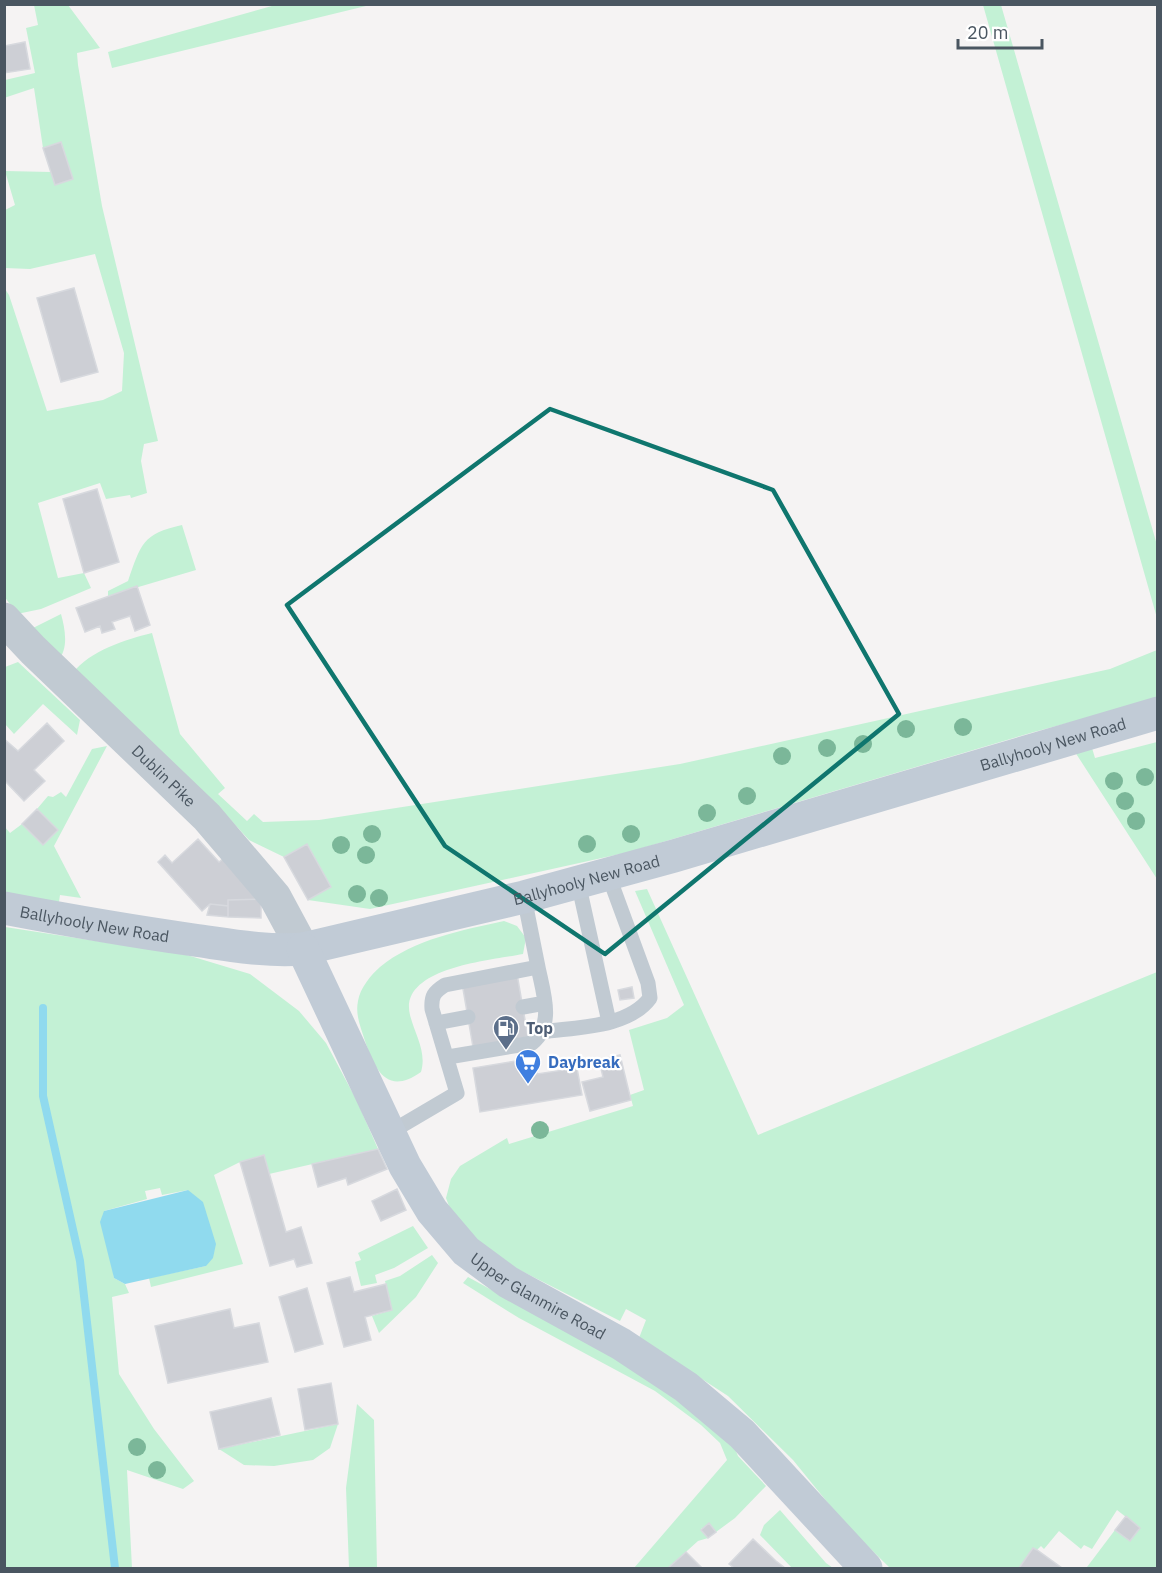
<svg xmlns="http://www.w3.org/2000/svg" width="1162" height="1573" font-family="'IBM Plex Sans',sans-serif">
  <rect width="100%" height="100%" fill="#f5f3f3"/>
  <path fill="#c3f1d5" d="M279 4 370 5 112 68 108 52Z
    M34 5H68L100 48 77 53 78 65 102 206 158 441 144 444 141 461 147 493 131 498 130 495 106 499 100 483 38 503 58 578 84 573 91 588 41 609 17 614 4 596 5 289 9 295 47 411 103 400 122 391 124 353 95 254 30 269 5 268V210L15 205 5 171 51 172 43 148 34 88 4 98 5 80 35 73 26 28 38 25Z
    M983 5H1001L1157 545V618Z
    M182 525 196 570 108 596V591L128 581C141 544 142 534 182 525Z
    M61 614C65 628 69 649 58 660L29 630Z
    M152 633 180 734 225 788 218 794 247 821 254 814 263 822 319 820 680 764 1110 669 1157 650 1158 699 1034 732 629 852 370 909 308 900 330 887 306 845 284 857 249 840 218 806 73 673C89 651 127 639 152 633Z
    M18 662 80 720 77 735 43 704 14 734 5 724V667Z
    M1157 742V879L1075 752 1092 748 1095 758Z
    M107 746 54 846 81 898 60 895 59 902 5 894 4 826 10 833 22 824 43 845 58 830 37 809 48 796 53 797 61 792 66 797 92 749Z
    M647 889 758 1135 1157 972V1568L1087 1567 1115 1530 1130 1541 1140 1528 1117 1510 1092 1549 1084 1545 1081 1549 1059 1531 1044 1549 1041 1546 1037 1550 1033 1548 1019 1568H890L845 1524 793 1460 728 1396 639 1338 646 1320 626 1309 620 1321 490 1255 452 1214 446 1198 451 1179 460 1166 507 1138 509 1144 633 1106 630 1095 644 1090 629 1030 667 1018 684 1005 635 891Z
    M504 921 517 926 526 938 523 954C494 960 398 967 410 1015 415 1035 427 1052 421 1072 387 1096 375 1070 365 1041 361 1028 355 1015 358 1001 360 988 371 975 380 967 414 939 463 930 504 921Z
    M5 927 187 955 250 974 299 1011 326 1043 357 1101 378 1149 269 1174 263 1155 240 1162 214 1175 243 1264 151 1287 149 1278 206 1266 188 1190 162 1195 160 1188 145 1191 147 1199 104 1211 114 1278 125 1284 129 1293 112 1297 119 1374 154 1429 194 1481 183 1489 127 1470 132 1568H5Z
    M413 1226 428 1248 394 1268 375 1275 377 1283 361 1286 355 1262 361 1260 358 1253Z
    M432 1255 438 1263 416 1297 379 1333 372 1316 392 1310 385 1281 400 1276Z
    M468 1277 662 1383 733 1444 738 1456 766 1486 735 1518 716 1532 709 1524 701 1529 708 1538 698 1541 668 1568H634L727 1460 720 1443 701 1425 655 1391 519 1318 463 1283Z
    M357 1404 374 1420 377 1568H349L346 1488Z
    M338 1424 330 1448 313 1460 274 1466 244 1465 219 1449Z
    M780 1510 826 1563 833 1568H792L760 1535 764 1525Z"/>
  <path fill="#90daee" d="M188 1190 203 1202 216 1244 213 1258 206 1266 125 1284 114 1278 100 1222 104 1211Z"/>
  <g fill="none" stroke-linecap="round" stroke-linejoin="round">
    <path stroke="#90daee" stroke-width="8" d="M43 1008V1096L80 1261 115 1568"/>
  </g>
  <path fill="#cdcfd5" stroke="#d7d9de" stroke-width="1.5" d="M25 42 30 69 4 73V46Z
    M61 142 73 179 55 185 43 148Z
    M74 288 98 372 61 382 37 298Z
    M97 489 119 562 84 573 63 499Z
    M137 586 150 625 135 631 130 616 112 622 115 629 102 633 100 626 85 632 76 608Z
    M47 723 64 741 34 770 45 781 24 801 4 780V739L18 751Z
    M37 809 58 830 43 845 22 824Z
    M198 839 219 862 225 857 261 899 228 900V906L210 904 202 911 158 862 165 855 172 863Z
    M307 844 331 887 308 900 284 857Z
    M261 899V918L228 917V900Z
    M210 904 228 906V917L207 915Z
    M517 974 528 1037 473 1047 462 983Z
    M632 987 634 998 620 1000 618 990Z
    M620 1055 631 1100 590 1111 582 1082 603 1077 599 1060Z
    M535 1058 537 1074 577 1068 582 1095 480 1112 473 1068Z
    M378 1149 387 1169 348 1185 346 1178 318 1187 312 1164Z
    M264 1155 286 1232 301 1227 312 1263 297 1267 294 1259 270 1266 240 1162Z
    M397 1189 406 1210 381 1221 372 1201Z
    M350 1277 354 1292 386 1284 392 1310 365 1317 371 1340 344 1347 327 1283Z
    M307 1288 323 1344 295 1352 279 1297Z
    M230 1309 234 1328 259 1323 268 1362 168 1383 155 1326Z
    M331 1383 338 1424 305 1430 298 1389Z
    M271 1398 280 1435 219 1449 210 1412Z
    M1126 1516 1140 1528 1130 1541 1115 1530Z
    M709 1523 716 1532 708 1538 701 1530Z
    M753 1539 776 1561 785 1568H734L729 1564Z
    M1033 1548 1037 1550 1062 1568H1019Z
    M686 1552 702 1568H668Z"/>
  <g fill="none" stroke-linecap="round" stroke-linejoin="round">
    <path stroke="#c1cad2" stroke-width="15" d="M578 882 609 1022
      M523 1007 545 1003
      M436 1023 468 1017
      M542 1032C576 1027 628 1028 650 998L648 983 608 874
      M448 1057 532 1043C555 1025 543 992 538 967
      M389 1133 457 1093 432 1009C431 996 434 992 445 985L538 967 524 897"/>
    <path stroke="#c1cad2" stroke-width="33" id="s1" d="M4 619 33 650 207 817 275 897 303 949"/>
    <g stroke="#c1cbd6" stroke-width="33">
      <path id="s2" d="M4 908C67 920 130 931 194 940 230 945 266 952 303 949L524 897 674 856 1158 713"/>
      <path id="s3" d="M303 949 405 1166 432 1211 466 1251 508 1282 621 1344 686 1387 742 1434 866 1568"/>
    </g>
  </g>
  <g fill="#7bb799">
    <circle cx="963" cy="727" r="9"/>
    <circle cx="906" cy="729" r="9"/>
    <circle cx="863" cy="744" r="9"/>
    <circle cx="827" cy="748" r="9"/>
    <circle cx="782" cy="756" r="9"/>
    <circle cx="1145" cy="777" r="9"/>
    <circle cx="1114" cy="781" r="9"/>
    <circle cx="747" cy="796" r="9"/>
    <circle cx="1125" cy="801" r="9"/>
    <circle cx="707" cy="813" r="9"/>
    <circle cx="1136" cy="821" r="9"/>
    <circle cx="372" cy="834" r="9"/>
    <circle cx="631" cy="834" r="9"/>
    <circle cx="587" cy="844" r="9"/>
    <circle cx="341" cy="845" r="9"/>
    <circle cx="366" cy="855" r="9"/>
    <circle cx="357" cy="894" r="9"/>
    <circle cx="379" cy="898" r="9"/>
    <circle cx="540" cy="1130" r="9"/>
    <circle cx="137" cy="1447" r="9"/>
    <circle cx="157" cy="1470" r="9"/>
  </g>
  <path fill="none" stroke="#0f766e" stroke-width="4.5" stroke-linejoin="round" d="M550 409 773 490 899 714 605 954 445 846 287 605Z"/>
  <defs>
    <g id="fuel-pin" transform="scale(1.35)"><path d="M0 17L-7.5 6A9.5 9.5 0 1 1 7.5 6Z" fill="#5c6f8a" stroke="#fff"/><path d="M-5.5-6h7V0h2V4h1.3V-2.5L3-4.5l.8-.8L6-3V5H2.5V1h-1V6h-7ZM-4.2-4.7v3.2H.2V-4.7Z" fill="#fff"/></g>
    <g id="supermarket-pin" transform="scale(1.35)"><path d="M0 17L-7.5 6A9.5 9.5 0 1 1 7.5 6Z" fill="#3f7fe0" stroke="#fff"/><path d="M-6-5.5h2.5l.6 2H6L4.5 2H-2.5L-4.4-4H-6ZM-1.5 3.2a1.3 1.3 0 1 0 .1 0ZM3 3.2a1.3 1.3 0 1 0 .1 0Z" fill="#fff"/></g>
  </defs>
  <g fill-rule="evenodd">
    <use href="#fuel-pin" x="506" y="1028"/>
    <use href="#supermarket-pin" x="528" y="1062"/>
  </g>
  <g text-anchor="middle" stroke-width="4.5" stroke-linejoin="round" paint-order="stroke">
    <g font-size="16" fill="#4a5661" stroke="#fff">
      <text dy="6" stroke="none"><textPath href="#s2" startOffset="1080">Ballyhooly New Road</textPath></text>
      <text dy="6" stroke="none"><textPath href="#s1" startOffset="224">Dublin Pike</textPath></text>
      <text dy="6" stroke="none"><textPath href="#s2" startOffset="594">Ballyhooly New Road</textPath></text>
      <text dy="6" stroke="none"><textPath href="#s2" startOffset="92">Ballyhooly New Road</textPath></text>
      <text dy="6" stroke="none"><textPath href="#s3" startOffset="430">Upper Glanmire Road</textPath></text>
    </g>
    <g font-size="16" font-weight="bold" fill="#4e5e75" stroke="#fff" text-anchor="start">
      <text x="526" y="1034">Top</text>
    </g>
    <g font-size="16" font-weight="bold" fill="#366cbe" stroke="#fff" text-anchor="start">
      <text x="548" y="1068">Daybreak</text>
    </g>
  </g>
  <rect width="1162" height="1573" fill="none" stroke="#4a5661" stroke-width="12"/>
  <path d="M958 39v9h84v-9" fill="none" stroke="#4a5661" stroke-width="3"/>
  <text x="967" y="39" font-size="18" fill="#4a5661" stroke="#ffffff" stroke-width="4.5" paint-order="stroke">20 m</text>
</svg>
